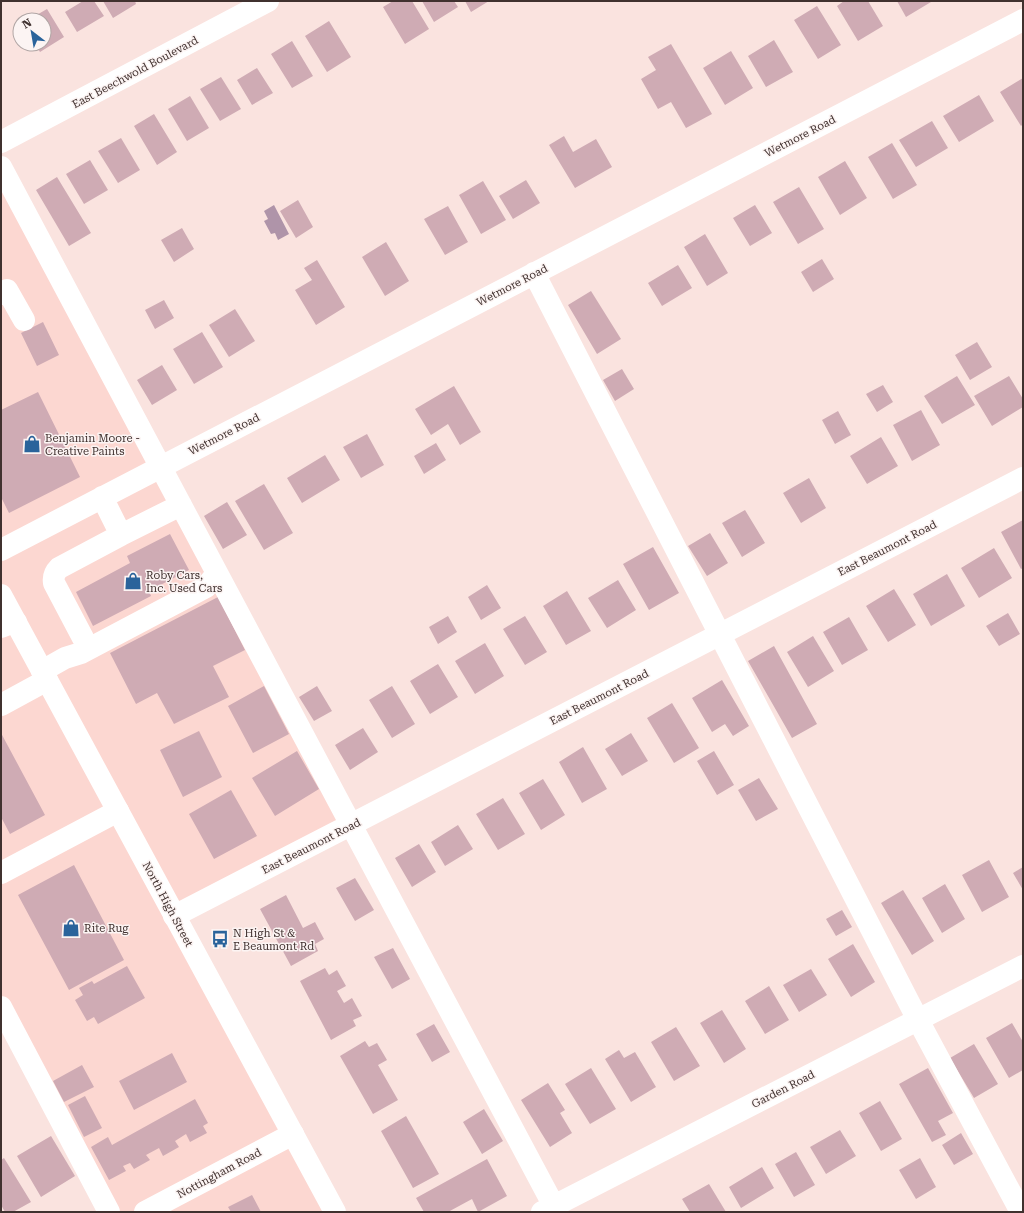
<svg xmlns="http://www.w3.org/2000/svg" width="1024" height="1213" font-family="'Roboto Serif',serif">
  <rect width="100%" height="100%" fill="#fae3df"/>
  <path fill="#fcd7d1" d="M1 167 348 820 175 916 340 1212H110L1 1008Z"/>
  <path fill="#af94a9" d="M274 205 289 234 278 240 275 233 271 234 264 221 268 219 264 211Z"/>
  <path fill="#cfabb4" d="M83 1H94L104 16 77 32 65 12Z
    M103 1H135L136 4 113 18Z
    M393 1H412L429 29 405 44 383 7Z
    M422 1H454L458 7 434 22Z
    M465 1H489L471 12Z
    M844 1H868L883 26 858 41 837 6Z
    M897 1H930L931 2 906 17Z
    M817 6 841 45 818 59 794 20Z
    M47 9 64 37 40 52 35 44H44V20H28Z
    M329 21 351 57 327 72 305 36Z
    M774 40 793 72 766 87 748 56Z
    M292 41 313 76 292 88 271 54Z
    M671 44 712 114 686 128 671 102 658 109 641 79 656 70 648 57Z
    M731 51 753 88 725 105 703 68Z
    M257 68 273 93 252 105 237 80Z
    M221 77 241 109 220 121 200 89Z
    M1023 78V124L1021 126 1000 92Z
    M979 95 994 121 959 142 943 116Z
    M190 96 209 128 187 141 168 109Z
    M154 114 177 152 157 165 134 126Z
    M932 121 948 148 916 167 899 140Z
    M564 136 573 152 596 139 612 167 575 188 549 145Z
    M121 138 140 170 118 183 98 151Z
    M892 143 917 185 893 199 868 157Z
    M90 160 108 190 84 204 66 174Z
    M845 161 867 198 840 215 818 177Z
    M57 177 91 233 69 246 36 190Z
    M526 180 540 203 513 219 499 196Z
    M483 181 506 220 481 234 459 195Z
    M799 187 824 229 798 244 773 202Z
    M298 200 313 227 296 238 280 211Z
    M755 205 772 233 750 246 733 218Z
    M448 206 468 242 445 255 424 219Z
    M182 228 194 249 174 262 161 240Z
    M705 234 728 273 707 286 684 247Z
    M386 242 409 281 385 296 362 257Z
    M822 259 834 279 813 292 801 272Z
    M317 260 345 307 316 325 295 290 312 280 304 268Z
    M678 265 692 288 662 306 648 283Z
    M591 291 621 339 597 354 568 305Z
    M164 300 174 318 155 329 145 310Z
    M235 309 255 341 229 357 209 325Z
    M43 322 59 355 37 366 21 333Z
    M202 332 223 367 194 384 173 349Z
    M977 342 992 367 970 380 955 355Z
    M162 365 177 390 152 405 137 380Z
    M622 369 634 389 615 401 603 380Z
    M957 376 975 405 942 424 924 396Z
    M1009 376 1023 399V407L992 426 974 396Z
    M883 385 893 402 877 412 866 394Z
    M454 386 481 432 460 445 448 424 431 435 415 409Z
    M38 392 80 477 9 513 1 497V410Z
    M921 410 940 445 912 461 893 425Z
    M838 411 851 435 835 444 822 420Z
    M367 434 384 465 361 478 343 447Z
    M881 437 898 466 867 484 850 456Z
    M436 443 446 460 424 474 414 456Z
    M325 455 340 480 302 503 287 478Z
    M809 478 826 508 801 523 783 493Z
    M264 484 293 533 264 550 235 501Z
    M227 502 247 535 223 549 204 516Z
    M745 510 765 543 742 557 722 523Z
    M1023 520V568L1021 569 1001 532Z
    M710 533 728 563 707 576 688 546Z
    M170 534 189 570 149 591 151 596 93 626 76 592 130 563 127 556Z
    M653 547 679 593 649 610 623 564Z
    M994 548 1012 578 979 598 961 568Z
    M947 574 965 606 931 626 913 594Z
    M618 580 636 610 607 628 588 598Z
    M487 585 501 608 481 620 468 597Z
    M894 589 916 625 888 642 866 606Z
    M567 591 591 631 566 645 543 606Z
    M218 597 245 650 213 666 229 697 174 724 157 693 136 704 110 653Z
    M1008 613 1020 634 999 646 986 626Z
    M448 616 457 632 438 644 429 627Z
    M525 616 547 652 525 665 503 629Z
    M849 617 868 650 842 665 823 632Z
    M813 636 834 671 808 687 787 652Z
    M485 643 504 676 475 694 455 661Z
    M774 646 817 724 792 738 748 661Z
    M438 664 458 697 430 714 410 681Z
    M722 680 749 726 733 736 725 724 712 732 692 698Z
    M264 686 289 734 253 753 228 706Z
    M317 686 332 711 314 721 299 697Z
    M392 686 415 724 392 738 369 700Z
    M672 703 699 748 674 763 647 718Z
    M363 728 378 752 350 770 335 745Z
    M199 731 222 777 183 797 160 750Z
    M1 733 45 815 10 834 1 817Z
    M631 733 648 761 622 776 605 749Z
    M583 747 607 789 582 803 559 762Z
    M297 751 319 789 275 816 252 778Z
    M714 751 734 785 717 795 697 761Z
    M759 778 778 809 756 821 738 790Z
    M543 779 565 815 541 830 519 793Z
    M231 790 257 836 214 859 189 814Z
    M503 798 525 834 498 850 476 814Z
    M458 825 473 849 445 866 431 842Z
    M419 844 436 872 412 887 395 858Z
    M989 860 1009 897 982 912 962 875Z
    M74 865 124 960 69 990 18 895Z
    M1023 867V890L1013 873Z
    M355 878 374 910 355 921 336 888Z
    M945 884 965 919 942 933 922 898Z
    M903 890 934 941 912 955 881 903Z
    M286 895 303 928 315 922 324 939 315 944 318 951 291 966 260 909Z
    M842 910 852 927 836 936 826 919Z
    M853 944 875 982 851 997 828 959Z
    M393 948 410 979 392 989 374 957Z
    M127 966 145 998 98 1024 94 1017 87 1021 75 1000 83 995 79 988 92 981 94 984Z
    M325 968 329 975 337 970 346 986 337 991 344 1003 352 998 362 1016 353 1020 356 1026 331 1040 300 981Z
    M811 969 827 995 799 1012 783 985Z
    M769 986 789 1020 765 1034 745 1001Z
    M722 1010 746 1049 724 1063 700 1023Z
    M1012 1023 1023 1042V1070L1009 1078 986 1038Z
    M434 1024 450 1052 432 1062 416 1034Z
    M676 1027 700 1066 674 1081 651 1042Z
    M365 1041 369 1047 377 1043 387 1060 378 1065 398 1100 373 1114 340 1056Z
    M974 1044 998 1084 974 1098 950 1058Z
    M619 1050 624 1058 635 1052 656 1087 631 1102 605 1059Z
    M172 1053 187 1082 134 1110 119 1081Z
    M82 1065 94 1087 64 1102 53 1081Z
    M591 1068 616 1109 590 1124 565 1084Z
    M928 1068 953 1113 938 1121 946 1135 932 1142 899 1084Z
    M548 1083 565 1110 560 1113 572 1133 550 1147 521 1100Z
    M85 1096 102 1128 84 1137 68 1105Z
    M195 1099 208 1123 203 1126 207 1133 190 1142 186 1134 175 1141 179 1147 163 1156 159 1148 146 1155 150 1160 134 1169 130 1163 123 1166 126 1171 109 1180 91 1147 108 1137 112 1145Z
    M880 1101 902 1139 881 1151 859 1113Z
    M484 1109 503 1141 482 1154 463 1122Z
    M406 1116 439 1174 413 1188 381 1131Z
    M840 1130 856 1156 826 1174 810 1147Z
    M961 1133 973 1154 954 1165 942 1145Z
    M51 1136 75 1176 41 1197 17 1156Z
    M796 1152 815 1185 794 1197 775 1164Z
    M4 1158 31 1202 13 1212H5L1 1205V1160Z
    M920 1158 936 1187 916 1199 899 1170Z
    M487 1159 507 1196 478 1212 472 1199 448 1212H424L416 1198Z
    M762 1167 774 1188 741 1208 729 1187Z
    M709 1184 726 1212H690L682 1199Z
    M252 1195 261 1212H231L228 1207Z"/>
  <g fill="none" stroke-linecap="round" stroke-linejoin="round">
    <path stroke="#fff" stroke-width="22" d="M1 142 268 1
      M1 167 557 1212
      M534 273 918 1020 1021 1212
      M1 294 7 290 24 320
      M121 535 181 505
      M1 550 1023 20
      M1 627 14 622H16
      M83 638 54 583C53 577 54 573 59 568L121 535 102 497
      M42 671 65 658 81 653 206 587 217 573
      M1 705 47 680
      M1 873 118 811
      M174 916 1023 478
      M1 1007 109 1212
      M145 1212 293 1134
      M542 1212 1023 966"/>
    <path stroke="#fff" stroke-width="22" d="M1 595 335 1212"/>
  </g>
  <defs>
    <g id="shop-bare" transform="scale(1.38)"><path d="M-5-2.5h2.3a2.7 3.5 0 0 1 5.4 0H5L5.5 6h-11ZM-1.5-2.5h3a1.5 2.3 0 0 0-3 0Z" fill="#2a639b" stroke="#fcf4f3" stroke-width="2.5" paint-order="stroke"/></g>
    <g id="bus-bare" transform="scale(1.38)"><path d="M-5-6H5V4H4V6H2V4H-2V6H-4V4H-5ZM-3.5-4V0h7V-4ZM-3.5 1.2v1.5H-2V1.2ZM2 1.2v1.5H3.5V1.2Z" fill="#2a639b" stroke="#fcf4f3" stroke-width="2.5" paint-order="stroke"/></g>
  </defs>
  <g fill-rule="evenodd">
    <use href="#shop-bare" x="32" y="444"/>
    <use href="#shop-bare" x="133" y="581"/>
    <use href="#shop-bare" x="71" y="928"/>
    <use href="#bus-bare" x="220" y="939"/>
  </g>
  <g text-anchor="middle" stroke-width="3" stroke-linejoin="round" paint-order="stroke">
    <g font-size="11" fill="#40312f" stroke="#fcf4f3">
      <text transform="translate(135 72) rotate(-28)" y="4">East Beechwold Boulevard</text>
      <text transform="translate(800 136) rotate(-27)" y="4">Wetmore Road</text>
      <text transform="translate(512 285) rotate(-27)" y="4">Wetmore Road</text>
      <text transform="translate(224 434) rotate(-27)" y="4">Wetmore Road</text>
      <text transform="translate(887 548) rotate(-27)" y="4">East Beaumont Road</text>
      <text transform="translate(599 697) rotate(-27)" y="4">East Beaumont Road</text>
      <text transform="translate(311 846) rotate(-27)" y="4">East Beaumont Road</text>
      <text transform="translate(168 904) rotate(62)" y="4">North High Street</text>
      <text transform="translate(783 1089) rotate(-27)" y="4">Garden Road</text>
      <text transform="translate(219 1173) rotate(-28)" y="4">Nottingham Road</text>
    </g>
    <g font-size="11" fill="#40312f" stroke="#fcf4f3" text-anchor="start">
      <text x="45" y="442">Benjamin Moore -<tspan x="45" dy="13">Creative Paints</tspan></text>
      <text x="146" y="579">Roby Cars,<tspan x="146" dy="13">Inc. Used Cars</tspan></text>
      <text x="84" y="932">Rite Rug</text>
      <text x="233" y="937">N High St &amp;<tspan x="233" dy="13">E Beaumont Rd</tspan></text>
    </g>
  </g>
  <rect width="1024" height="1213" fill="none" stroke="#40312f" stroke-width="4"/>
  <g transform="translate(32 32) rotate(329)"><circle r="19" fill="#fcf4f3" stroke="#b1a6a5"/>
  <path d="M0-3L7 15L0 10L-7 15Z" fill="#2a639b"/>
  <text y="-6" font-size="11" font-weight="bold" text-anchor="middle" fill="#40312f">N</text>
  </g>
</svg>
